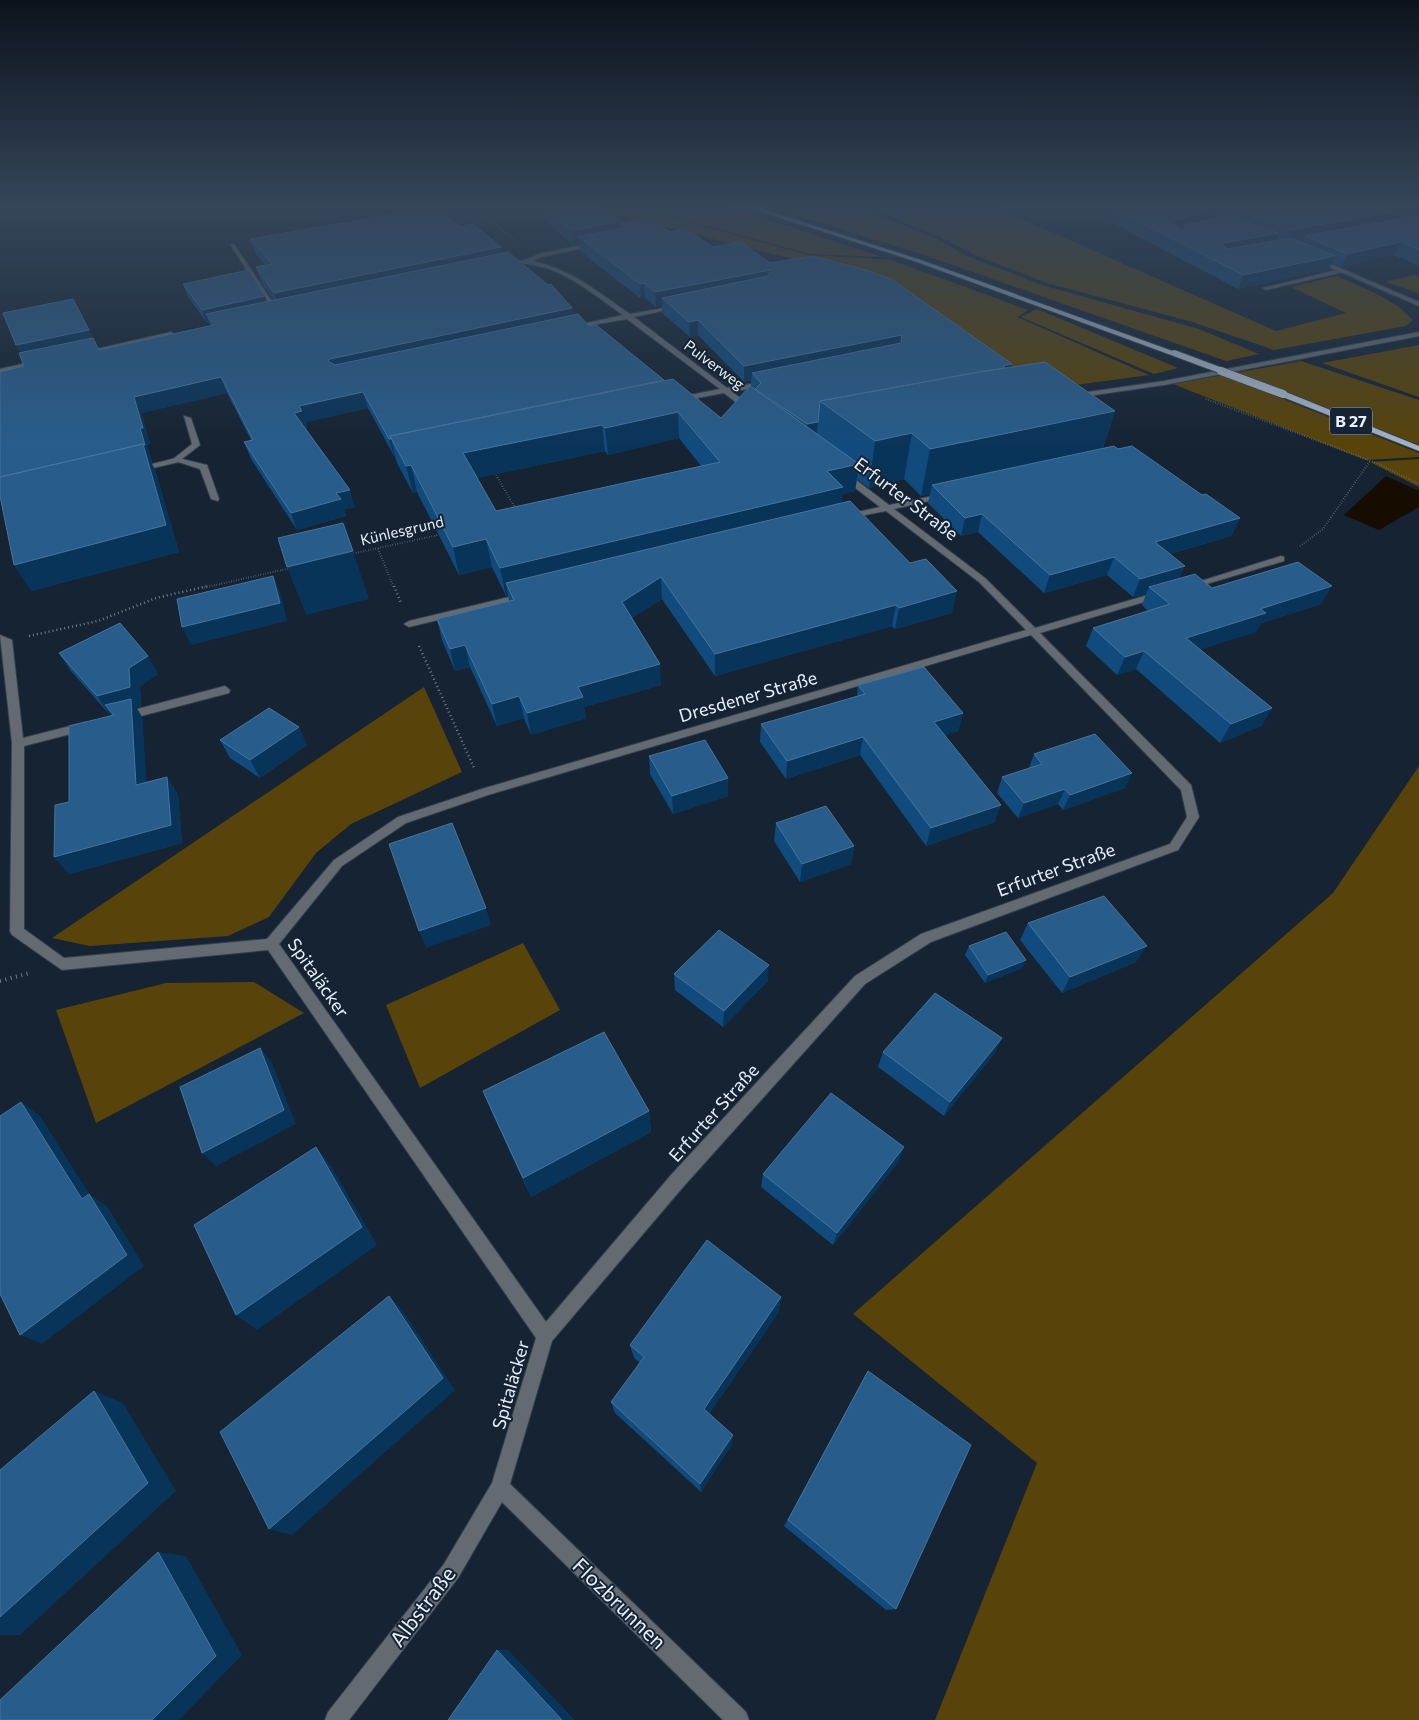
<svg xmlns="http://www.w3.org/2000/svg" width="1419" height="1720" font-family="Commissioner,sans-serif">
  <rect width="100%" height="100%" fill="#152332"/>
  <path fill="#58430a" d="M582 206H628L809 255 891 260 1028 310 1017 317 1149 375 1046 389 889 283Z
    M633 206H724L882 257 810 254Z
    M767 206H856L937 239 967 256 1042 285 1199 329 1259 354 1226 361 927 256Z
    M865 206H992L1276 331 1346 313 1291 287 1337 276 1377 294 1399 307 1413 320 1406 326 1274 350 1192 322 1047 283 975 255 941 237Z
    M1414 275 1419 277V293L1385 282Z
    M1037 309 1178 368 1154 374 1021 317Z
    M1419 345V397L1322 363Z
    M1301 361 1419 400V445L1235 373Z
    M1223 375 1419 453V457L1366 460 1173 384Z
    M1419 459V487L1370 462Z
    M424 687 462 772 351 824 316 853 269 917 228 936 90 946 52 938Z
    M1419 766V1720H935L1037 1463 853 1314 1333 893Z
    M523 943 560 1010 420 1088 386 1005Z
    M254 982 304 1013 96 1123 56 1010 166 983Z"/>
  <path fill="#160c00" d="M1386 476 1419 491V507L1379 530 1344 515Z"/>
  <g fill="none" stroke-linecap="round" stroke-linejoin="round">
    <g stroke="#32404e" stroke-width="2">
      <path id="lane" d="M230 244H234L279 312 278 313H274Z
        M1341 269 1343 272 1266 290 1263 288Z
        M184 416 191 418 200 445 182 459 207 465 219 499 218 501 211 499 200 469 172 460 192 444Z"/>
    </g>
    <g stroke="#32404e" stroke-width="2">
      <path id="street" d="M596 242 598 245 541 257 532 261C573 270 596 291 630 314L681 305V307L634 317 727 388 767 381V385L732 392 753 407V411H747L724 393 675 402V398L720 389 627 319 569 329V327L623 315C594 295 564 268 527 264 520 263 511 266 504 267L501 265 525 260 539 254Z
        M1313 258H1317L1419 302V306L1313 260Z
        M171 332 173 333V335L83 355 79 353Z
        M1419 332V336L1164 385 1074 398 1070 396 1074 394 1164 381Z
        M39 360H42V364L0 373V369Z
        M176 458 180 460 179 462 136 472 132 469Z
        M841 473H847L889 505 947 493V497L894 509 985 578 1035 628 1158 592H1164V596L1040 633 1191 785 1199 817 1178 850 931 942 865 984 683 1187 552 1341 510 1484 746 1712 749 1720H723L502 1502 458 1578 349 1720H325L328 1712 444 1564 492 1483 536 1338 268 950 62 970 12 935 10 931 12 743 0 635 12 640 23 738 86 722 92 726 90 729 24 746V929L64 958 267 939 334 860 398 817 485 788 1026 630 979 582 886 511 844 519V515L880 507 841 477ZM1031 635 1181 790 1187 817 1170 844 921 934 855 976 671 1175 546 1322 279 944 342 866 406 823 488 795Z
        M1281 556 1284 557V561L1193 588 1190 589 1185 586Z
        M526 593 529 594V598L409 627 404 624 409 621Z
        M225 686 230 690 229 693 122 721 117 717 122 713Z"/>
    </g>
    <g stroke="#32404e" stroke-width="2">
      <path id="primary" d="M743 206H753L921 260 1178 353 1171 355 917 262Z
        M1280 392H1286L1419 446V451L1280 396Z"/>
    </g>
    <path stroke="#727e8b" stroke-width="2" stroke-dasharray="0.5 2" stroke-linecap="butt" d="M481 206 482 213 517 242
      M1206 399 1379 464 1419 484
      M495 473 517 511
      M1300 546 1323 529 1370 461
      M378 549 394 588
      M351 554 443 534
      M202 588 291 568"/>
    <path stroke="#727e8b" stroke-width="2.5" stroke-dasharray="1 3" stroke-linecap="butt" d="M394 586 401 603
      M29 636 98 621 156 598 208 586
      M419 646 475 770"/>
    <path stroke="#727e8b" stroke-width="4" stroke-dasharray="1 4.5" stroke-linecap="butt" d="M0 981 30 973"/>
    <use href="#lane" fill="#636a72" fill-rule="evenodd"/>
    <use href="#street" fill="#636a72" fill-rule="evenodd"/>
    <use href="#primary" fill="#a4b3c4" fill-rule="evenodd"/>
    <g stroke="#32404e" stroke-width="8" stroke-linecap="butt">
      <path id="primary-bridge-far1" d="M1174 353 1225 372"/>
    </g>
    <g stroke="#32404e" stroke-width="9" stroke-linecap="butt">
      <path id="primary-bridge" d="M1221 371 1283 394"/>
    </g>
    <use href="#primary-bridge-far1" stroke="#a4b3c4" stroke-width="6"/>
    <use href="#primary-bridge" stroke="#a4b3c4" stroke-width="8"/>
  </g>
  <path fill="#114b7d" fill-rule="evenodd" d="M539 206H599L624 223 670 232 713 247 770 263 1115 411 1103 448 1118 449 1202 495 1240 518 1231 536 1170 554 1180 578 1212 588 1321 604 1261 623 1256 632 1200 649 1272 708 1261 726 1220 743 1136 669 1117 675 1086 646 1093 628 1148 611 1142 605 1146 594 1133 597 1107 575 1044 593 978 532 961 536 928 503 930 494 921 496 904 479 869 488 857 479 855 491 843 494 841 503 952 613 895 629 892 626 715 676 662 599 632 618 661 685 584 707 586 718 531 735 524 718 497 726 470 667 455 671 442 640 437 619 509 601 508 595 506 596 492 567 459 575 417 492 413 493 397 463 395 456H394L368 408 306 422 307 428H305L355 507 344 509 346 516 297 530 251 459 244 442 251 440 227 393 141 413 150 444 147 445 152 462H151L155 470 179 552 31 591 24 366 20 353 89 330 99 350 210 326 209 323H207L188 297 183 284 267 302 274 301 261 282 256 267 265 265 255 253 250 239 460 227 501 247 502 254 572 308 573 315 664 380 721 418 751 387V380L744 382 698 335 690 337 662 313V305L656 307 645 298 641 299 580 251V244L573 245 541 217ZM679 438 701 466 496 511 477 478 605 451 608 455Z
    M1046 206H1419V266L1394 255 1341 267 1332 263 1329 269 1238 289 1084 208 1060 213Z
    M59 653 148 656 158 674 140 686 141 706 136 707 142 717 146 782 167 777 178 795 182 843 69 874V802L112 715 111 714H109L71 671Z
    M858 685 963 713 958 731 945 735 995 822 926 846 860 755 786 779 760 742 761 724 857 696Z
    M220 740 307 745 260 778 230 758Z
    M1034 754 1125 788 1063 810 1058 804 1018 818 997 793 1002 777 1029 768Z
    M649 756 728 796 673 814 650 774Z
    M776 823 854 846 851 864 800 882 774 841Z
    M1028 923 1136 962 1062 993 1020 940Z
    M969 946 1026 960 1022 968 985 983 965 955Z
    M674 974 768 981 723 1027 675 990Z
    M1002 1038 994 1054 944 1116 878 1067 883 1052Z
    M483 1091 649 1111 651 1132 531 1197 492 1113Z
    M899 1161 833 1245 761 1187 763 1174Z
    M781 1297 778 1313 709 1414 732 1444 701 1492 615 1413 611 1402 640 1363 634 1358 630 1345Z
    M868 1371 896 1609 886 1610 784 1526Z"/>
  <path fill="#09345a" d="M1061 206H1085L1084 208 1060 213Z
    M1419 207V219L1305 236 1303 240 1287 243 1292 230Z
    M1217 211 1213 224 1186 229 1185 224 1183 230 1167 234 1172 221Z
    M620 221 621 235 579 237 580 244 573 245 572 231Z
    M1278 233 1273 246 1218 258 1224 243Z
    M1401 242 1394 255 1341 267 1347 254Z
    M501 247 503 261 279 308 274 293Z
    M1335 256 1329 269 1238 289 1243 275Z
    M771 270 770 284 662 298V305L656 307 655 292Z
    M644 283 645 298 641 299 640 284Z
    M265 296 270 310 206 314 209 323H207L202 310Z
    M572 308 574 324 333 378 328 361 330 359Z
    M698 320V335L690 337 689 322Z
    M89 330 97 347 25 362 16 345Z
    M902 335 900 351 752 373 751 380 744 382V366Z
    M1012 364 1008 380 1003 366Z
    M221 377 227 393 141 413 150 444 147 445 152 462H151L155 470 179 552 31 591 14 565 10 495 134 397Z
    M363 392 368 408 306 422 307 428 299 430 294 413 299 406Z
    M1115 411 1100 457 932 485 930 494 921 496 930 449Z
    M678 412 679 438 608 455 605 428Z
    M818 422 816 438 805 440 807 424Z
    M602 425 605 451 468 480 463 453Z
    M912 433 904 479 869 488 875 441Z
    M389 439H391L395 456H394Z
    M859 464 855 491 843 494 840 515 506 583 508 595 506 596 500 568 827 471Z
    M411 465 417 492 413 493 406 466Z
    M350 490 355 507 344 509 346 516 297 530 291 513 336 493Z
    M982 514 978 532 961 536 965 518Z
    M1240 518 1231 536 1148 560 1155 542Z
    M486 539 492 567 459 575 453 547Z
    M353 551 369 599 306 615 287 567Z
    M1114 557 1107 575 1044 593 1050 575Z
    M1185 566 1177 584 1149 587 1146 594 1133 597 1140 579Z
    M273 576 281 594 287 621 191 645 182 627Z
    M661 577 662 599 624 623 622 602Z
    M1332 586 1321 604 1261 623 1256 632 1177 657 1186 638 1260 609Z
    M957 591 952 613 895 629 899 608Z
    M896 605 892 626 715 676V654Z
    M465 645 470 667 455 671 450 649Z
    M1144 651 1136 669 1117 675 1125 657Z
    M148 656 158 674 140 686 141 706 136 707 142 717 148 803 136 785 131 708 105 705 111 714H109L97 696 129 668Z
    M660 664 661 685 584 707 586 718 531 735 527 713 578 687Z
    M519 696 524 718 497 726 492 704Z
    M1272 708 1261 726 1220 743 1231 724Z
    M963 713 958 731 929 740 934 722Z
    M299 727 307 745 260 778 250 760Z
    M863 737 860 755 786 779 787 761Z
    M1132 773 1125 788 1063 810 1070 795Z
    M167 777 178 795 182 843 69 874 54 857Z
    M728 778V796L673 814 672 796Z
    M1065 789 1058 804 1018 818 1024 803Z
    M1001 805 995 822 926 846 931 828Z
    M854 846 851 864 800 882 802 864Z
    M486 908 491 925 426 948 419 931Z
    M1147 946 1136 962 1062 993 1070 977Z
    M1026 960 1022 968 985 983 988 975Z
    M769 965 768 981 723 1027 724 1011Z
    M1002 1038 994 1054 944 1116 950 1102Z
    M260 1048 272 1063 296 1124 216 1166 202 1153Z
    M21 1102 40 1116 100 1211 82 1199Z
    M649 1111 651 1132 531 1197 523 1178Z
    M316 1147 332 1167 377 1245 257 1330 236 1315Z
    M904 1147 899 1161 833 1245 837 1233Z
    M89 1194 107 1206 144 1266 42 1344 20 1335Z
    M389 1296 403 1311 455 1390 292 1535 269 1529Z
    M781 1297 778 1313 705 1420 704 1409Z
    M94 1391 123 1403 176 1491 20 1635H0V1617Z
    M733 1435 732 1444 701 1492 700 1484Z
    M158 1552 186 1556 242 1655 179 1720H152Z
    M497 1650H508L575 1720H562Z"/>
  <path fill="#285d8b" stroke="#46749c" fill-rule="evenodd" d="M543 206H599L624 223 650 218 670 232 685 229 713 247 741 242 770 263 812 256 866 270 891 279 1012 364 1003 366 1005 368 979 372 820 401 818 422 807 424 755 389 761 383 752 373 901 343 902 335 744 366 698 320 689 322 662 298 768 276 771 270 655 292 644 283 640 284 579 237 622 228 623 225 620 221 572 231Z
    M1108 206H1203L1217 211 1172 221 1181 231 1186 229 1185 224 1230 216 1278 233 1224 243 1223 245 1227 249 1291 238 1335 256 1243 275Z
    M1224 206H1419V207L1292 230Z
    M437 207 460 227 473 224 501 247 274 293 256 267 272 264 250 239Z
    M1419 215V250L1401 242 1347 254 1305 236Z
    M508 252 548 285 551 284 572 308 330 359 328 361 335 365 578 314 589 326 595 324 664 380 390 436 391 439H389L363 392 299 406 302 411 294 413 350 490 336 493 341 499 291 513 244 442 253 440 221 377 134 397 143 428H140L145 445H143V444L0 477V372L24 366 19 353 93 338 99 350 214 325 206 314Z
    M249 270 265 296 202 310 183 284Z
    M73 299 89 330 16 345 3 313Z
    M1045 362 1115 411 930 449 912 433 875 441 820 401 979 372Z
    M673 379 721 418 750 386 859 464 827 471 843 487 500 568 486 539 453 547 411 465 406 466 390 436ZM678 412 720 462 496 511 463 453 602 425 605 428Z
    M143 444 166 525 14 565 0 496V477Z
    M1114 446 1118 449 1132 446 1202 495 1206 494 1240 518 1155 542 1185 566 1140 579 1114 557 1050 575 982 514 965 518 932 485Z
    M850 501 910 563 926 559 957 591 899 608 896 605 715 654 661 577 622 602 660 664 578 687 583 697 527 713 519 696 492 704 465 645 450 649 437 619 514 600 506 583Z
    M343 523 353 551 287 567 278 538Z
    M1298 562 1332 586 1260 609 1266 613 1186 638 1272 708 1231 724 1144 651 1125 657 1093 628 1170 604 1149 587 1195 574 1212 588Z
    M273 576 280 603 182 627 177 599Z
    M120 623 148 656 129 668 130 687 97 696 59 653Z
    M924 667 963 713 934 722 1001 805 931 828 863 737 787 761 761 724 865 694 858 685Z
    M131 699 136 785 167 777 171 825 54 857 55 805 69 802V726L114 715 105 705Z
    M269 708 299 727 250 760 220 740Z
    M1095 734 1132 773 1070 795 1065 789 1024 803 1002 777 1042 764 1034 754Z
    M705 740 728 778 672 796 649 756Z
    M826 806 854 846 802 864 776 823Z
    M452 823 486 908 419 931 389 844Z
    M1104 896 1147 946 1070 977 1028 923Z
    M719 930 769 965 724 1011 674 974Z
    M1006 932 1026 960 988 975 969 946Z
    M935 993 1002 1038 950 1102 883 1052Z
    M604 1032 649 1111 523 1178 483 1091Z
    M260 1048 284 1110 202 1153 180 1087Z
    M831 1093 904 1147 837 1233 763 1174Z
    M21 1102 82 1199 89 1194 127 1255 20 1335 0 1294V1116Z
    M316 1147 362 1227 236 1315 194 1225Z
    M707 1240 781 1297 704 1409 733 1435 700 1484 611 1402 644 1357 630 1345Z
    M389 1296 443 1378 269 1529 220 1432Z
    M868 1371 971 1445 896 1609 788 1520Z
    M94 1391 148 1483 0 1617V1470Z
    M158 1552 216 1656 152 1720H0V1700Z
    M497 1650 562 1720H448Z"/>
  <linearGradient id="sky" x2="0" y2="1"><stop stop-color="#0c131c"/><stop offset="0.46" stop-color="#35455a"/><stop offset="1" stop-color="#35455a" stop-opacity="0"/></linearGradient>
  <rect width="1419" height="447" fill="url(#sky)"/>
  <g text-anchor="middle" stroke-width="4" stroke-linejoin="round" paint-order="stroke">
    <g font-size="15" fill="#e7f0fb" stroke="#152332">
      <text transform="translate(714 365) rotate(37)" y="5">Pulverweg</text>
      <text transform="translate(402 531) rotate(-13)" y="5">Künlesgrund</text>
    </g>
    <rect fill="#152332" stroke="#a8b2bf" stroke-width="1" x="1330" y="407.5" width="42" height="27" rx="4"/>
    <g font-size="16" font-weight="bold" fill="#e7f0fb">
      <text x="1351" y="427">B 27</text>
    </g>
    <g font-size="18" fill="#e7f0fb" stroke="#152332">
      <text transform="translate(906 499) rotate(37)" y="6">Erfurter Straße</text>
      <text transform="translate(748 697) rotate(-16)" y="6">Dresdener Straße</text>
      <text transform="translate(1056 870) rotate(-20)" y="6">Erfurter Straße</text>
      <text transform="translate(318 978) rotate(55)" y="6">Spitaläcker</text>
      <text transform="translate(714 1113) rotate(-48)" y="6">Erfurter Straße</text>
      <text transform="translate(511 1385) rotate(-74)" y="6">Spitaläcker</text>
    </g>
    <g font-size="21" fill="#e7f0fb" stroke="#152332">
      <text transform="translate(619 1604) rotate(44)" y="7">Flozbrunnen</text>
      <text transform="translate(423 1607) rotate(-53)" y="7">Albstraße</text>
    </g>
  </g>
</svg>
